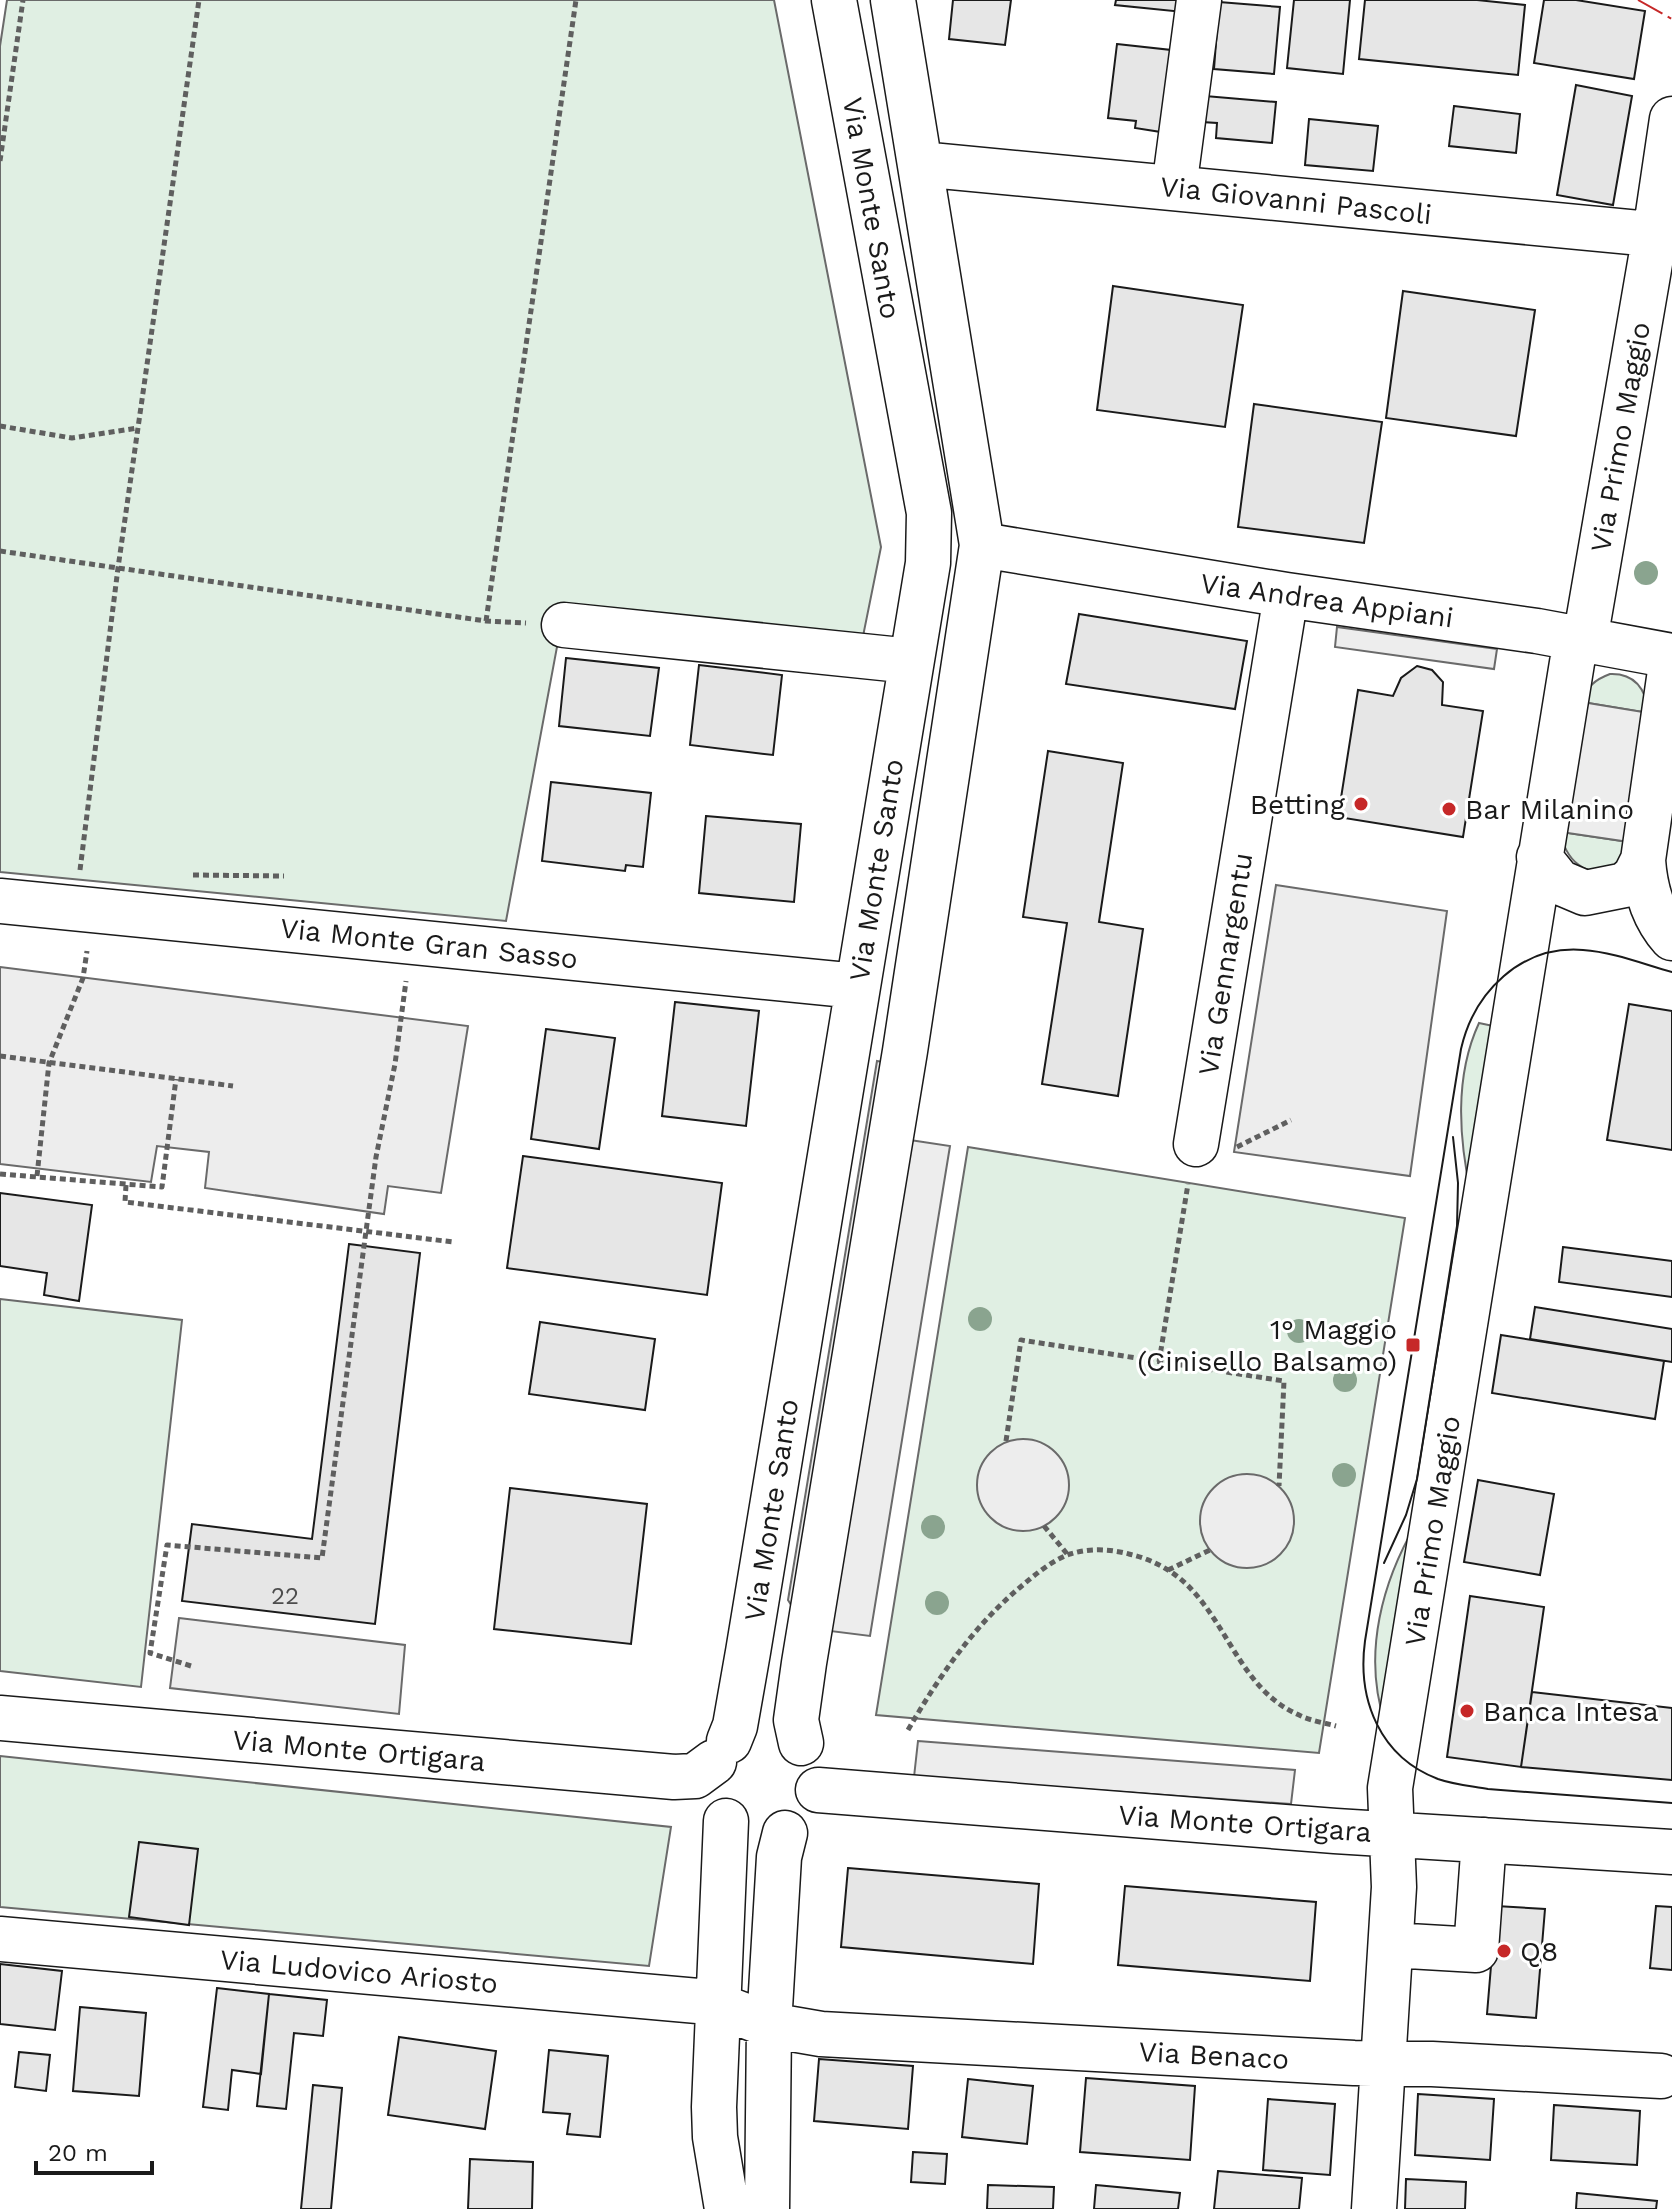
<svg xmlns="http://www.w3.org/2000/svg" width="1672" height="2209" font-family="'Work Sans',sans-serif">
  <rect width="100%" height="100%" fill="#fff"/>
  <path fill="#e0efe3" stroke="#6a6a6a" stroke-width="2" d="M7 0H774L881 547 856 671 559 636 506 921 0 872V46Z
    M1610 674C1636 673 1646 690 1649 713L1582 702C1588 686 1594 680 1610 674Z
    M1561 832 1629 842C1625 850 1622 859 1615 864 1588 884 1563 857 1561 832Z
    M1479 1023 1498 1027 1471 1195C1459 1139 1454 1077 1479 1023Z
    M968 1147 1405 1218 1319 1753 876 1715Z
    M0 1299 182 1320 141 1687 0 1671Z
    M1419 1519 1385 1723C1362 1654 1382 1580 1419 1519Z
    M0 1756 671 1827 649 1966 0 1907Z"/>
  <path fill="#ededed" stroke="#6a6a6a" stroke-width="2" d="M1337 627 1497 649 1494 669 1335 647Z
    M1582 702 1649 713 1629 842 1561 832Z
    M1276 885 1447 911 1410 1176 1234 1152Z
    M0 967 468 1026 441 1193 388 1186 384 1214 205 1188 209 1152 157 1146 151 1182 0 1164Z
    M877 1061 889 1063 798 1616 788 1600Z
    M910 1140 950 1146 870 1636 830 1631Z
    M977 1485a46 46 0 1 1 92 0a46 46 0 1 1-92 0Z
    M1200 1521a47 47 0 1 1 94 0a47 47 0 1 1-94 0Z
    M179 1618 405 1645 399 1714 170 1688Z
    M918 1741 1295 1770 1291 1804 914 1777Z"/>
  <path fill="#e6e6e6" stroke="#1a1a1a" stroke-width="2" d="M953 0H1011L1005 45 949 39Z
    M1116 0H1184L1183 12 1115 5Z
    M1294 0H1350L1343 74 1287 68Z
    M1365 0H1477L1525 5 1518 75 1359 59Z
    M1544 0H1576L1645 11 1634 79 1534 63Z
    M1219 2 1280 7 1274 74 1214 69Z
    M1117 44 1171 50 1161 132 1135 128 1136 121 1108 118Z
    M1576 85 1632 96 1613 205 1557 195Z
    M1205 96 1276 102 1272 143 1216 138 1217 123 1202 122Z
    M1454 106 1520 114 1516 153 1449 146Z
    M1309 119 1378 126 1373 171 1305 165Z
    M1113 286 1243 305 1225 427 1097 410Z
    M1403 291 1535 310 1516 436 1386 418Z
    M1254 404 1382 422 1364 543 1238 527Z
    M1079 614 1247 641 1235 709 1066 684Z
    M566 658 659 668 650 736 559 726Z
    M699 665 782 675 773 755 690 745Z
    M1417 666 1432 670 1443 682 1442 705 1483 711 1463 837 1338 817 1358 690 1393 696 1401 678Z
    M1048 751 1123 763 1099 922 1143 929 1118 1096 1042 1084 1067 923 1023 917Z
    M551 782 651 793 643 867 626 865 625 871 542 861Z
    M706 816 801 824 794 902 699 893Z
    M675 1002 759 1011 746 1126 662 1116Z
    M1629 1004 1672 1011V1150L1607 1140Z
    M546 1029 615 1038 599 1149 531 1139Z
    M523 1156 722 1183 707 1295 507 1268Z
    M0 1193 92 1205 79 1301 44 1295 47 1273 0 1266Z
    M349 1244 420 1253 375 1624 182 1601 192 1524 312 1539Z
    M1563 1247 1672 1261V1297L1559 1282Z
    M1535 1307 1672 1329V1362L1530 1339Z
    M540 1322 655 1339 645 1410 529 1394Z
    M1501 1335 1664 1361 1655 1419 1492 1393Z
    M1478 1480 1554 1494 1540 1575 1464 1562Z
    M510 1488 647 1504 631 1644 494 1629Z
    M1470 1596 1544 1607 1521 1767 1447 1757Z
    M1532 1692 1672 1708V1780L1521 1767Z
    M139 1842 198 1849 189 1925 129 1917Z
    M848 1868 1039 1884 1033 1964 841 1947Z
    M1125 1886 1316 1902 1310 1981 1118 1965Z
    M1496 1906 1545 1909 1536 2018 1487 2014Z
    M1656 1906 1672 1907V1970L1650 1968Z
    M0 1964 62 1971 55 2030 0 2024Z
    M217 1988 269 1994 261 2074 232 2070 228 2110 203 2107Z
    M269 1994 327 2000 323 2036 294 2033 286 2109 257 2106Z
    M80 2007 146 2013 139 2096 73 2091Z
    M399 2037 496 2051 485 2129 388 2115Z
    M549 2050 608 2056 600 2137 567 2134 570 2114 543 2112Z
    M19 2052 50 2055 46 2091 15 2087Z
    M819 2059 913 2066 908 2129 814 2121Z
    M1086 2078 1195 2086 1190 2160 1080 2152Z
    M968 2079 1033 2086 1027 2144 962 2137Z
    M313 2085 342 2088 331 2209H301Z
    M1418 2094 1494 2099 1490 2160 1415 2155Z
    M1268 2099 1335 2104 1330 2175 1263 2170Z
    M1554 2105 1640 2111 1637 2165 1551 2160Z
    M913 2152 947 2154 945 2184 911 2182Z
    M470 2159 533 2162 532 2209H468Z
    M1218 2171 1302 2178 1299 2209H1214Z
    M1406 2179 1466 2182 1465 2209H1405Z
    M988 2185 1054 2187 1053 2209H987Z
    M1096 2185 1180 2193 1178 2209H1094Z
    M1577 2193 1657 2201 1656 2209H1576Z"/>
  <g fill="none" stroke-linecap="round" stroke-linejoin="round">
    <g stroke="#1a1a1a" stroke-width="47">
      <path id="minor" d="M920 164 1672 236
        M1174 188 1199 0
        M982 545 1286 595 1537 631 1672 656
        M564 625 911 661
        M1585 640 1655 234 1672 119
        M1539 857 1559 882 1585 893 1625 885 1635 876 1643 860 1672 657
        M1643 860C1645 888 1653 917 1672 938
        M0 901 857 986
        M1196 1144 1286 595
        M0 1718 674 1777 695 1776 714 1762
        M729 1741 735 1726 748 1652 928 563 929 513 834 0
        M801 1743 796 1720 804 1663 905 1051 982 545 893 0
        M818 1790 1335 1831 1672 1852
        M726 1821 714 2107 715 2137 727 2209
        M0 1939 698 2001 717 2005 769 2025 821 2034 1354 2063 1432 2064 1661 2076
        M1391 1945 1476 1950 1484 1840
        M767 2209 769 2025 779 1857 785 1833
        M1374 2209 1394 1887 1390 1788 1576 638"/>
    </g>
    <path stroke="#5f5f5f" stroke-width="5" stroke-dasharray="6 4" stroke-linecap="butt" d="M0 161 23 0
      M0 426 72 438 138 428
      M0 551 486 621 526 623
      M486 621 576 0
      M80 870 118 568 199 0
      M193 875 284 876
      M0 1056 233 1086
      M1237 1147 1291 1120
      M0 1174 162 1187 176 1079
      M37 1176 49 1063 83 978 87 951
      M126 1185 125 1202 453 1242
      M1159 1362 1188 1184
      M1006 1441 1021 1340 1284 1381 1279 1486
      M1044 1526 1068 1555
      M1168 1570 1210 1550
      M191 1666 150 1653 167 1545 322 1558 376 1157 395 1064 406 981
      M908 1730C940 1675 974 1625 1024 1584 1037 1573 1053 1560 1070 1554 1089 1548 1110 1549 1129 1554 1152 1559 1176 1572 1192 1590 1231 1632 1244 1692 1301 1716 1312 1721 1325 1723 1336 1726"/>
    <use href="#minor" stroke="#fff" stroke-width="44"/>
    <path stroke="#1a1a1a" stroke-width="2" d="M1672 972C1643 964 1613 952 1583 950 1521 945 1474 992 1461 1049L1365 1641C1357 1700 1380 1757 1438 1779 1455 1785 1471 1786 1488 1789L1672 1803
      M1384 1563 1406 1515 1417 1479 1457 1226 1458 1183 1453 1137"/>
    <path stroke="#c62828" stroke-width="2" stroke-dasharray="28 6 4 6" stroke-linecap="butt" d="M1638 0 1672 19"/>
  </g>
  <g fill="#8aa48f">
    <circle cx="1646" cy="573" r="12"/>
    <circle cx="980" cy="1319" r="12"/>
    <circle cx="1299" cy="1331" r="12"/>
    <circle cx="1345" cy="1380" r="12"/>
    <circle cx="1344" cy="1475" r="12"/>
    <circle cx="933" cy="1527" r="12"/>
    <circle cx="937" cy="1603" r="12"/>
  </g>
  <g fill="#c62828" stroke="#fff" stroke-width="3">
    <circle cx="1361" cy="804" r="8"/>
    <circle cx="1449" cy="809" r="8"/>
    <rect x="1405" y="1337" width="16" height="16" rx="4"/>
    <circle cx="1467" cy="1711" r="8"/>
    <circle cx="1504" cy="1951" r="8"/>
  </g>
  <g text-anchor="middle" stroke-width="6" stroke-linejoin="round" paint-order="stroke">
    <g font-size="24" fill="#4d4d4d">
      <text x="285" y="1604">22</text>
    </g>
    <g font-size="28" fill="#1a1a1a" stroke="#fff">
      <text transform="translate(1296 200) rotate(6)" y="10">Via Giovanni Pascoli</text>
      <text transform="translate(872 208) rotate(80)" y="10">Via Monte Santo</text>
      <text transform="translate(1620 437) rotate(-80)" y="10">Via Primo Maggio</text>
      <text transform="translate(1327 600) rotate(8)" y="10">Via Andrea Appiani</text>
      <text transform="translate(876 870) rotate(-81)" y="10">Via Monte Santo</text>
      <text transform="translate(429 943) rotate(6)" y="10">Via Monte Gran Sasso</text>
      <text transform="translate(1225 964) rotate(-81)" y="10">Via Gennargentu</text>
      <text transform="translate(771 1510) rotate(-81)" y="10">Via Monte Santo</text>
      <text transform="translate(1432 1531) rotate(-81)" y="10">Via Primo Maggio</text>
      <text transform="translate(359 1750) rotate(5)" y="10">Via Monte Ortigara</text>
      <text transform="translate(1245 1823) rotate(4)" y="10">Via Monte Ortigara</text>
      <text transform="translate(359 1971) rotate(5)" y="10">Via Ludovico Ariosto</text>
      <text transform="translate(1214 2055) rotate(3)" y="10">Via Benaco</text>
    </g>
    <g font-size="28" fill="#1a1a1a" stroke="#fff" text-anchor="start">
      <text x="1345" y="814" text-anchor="end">Betting</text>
      <text x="1465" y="819">Bar Milanino</text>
      <text x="1397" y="1339" text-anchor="end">1° Maggio<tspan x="1397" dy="32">(Cinisello Balsamo)</tspan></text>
      <text x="1483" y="1721">Banca Intesa</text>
      <text x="1520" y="1961">Q8</text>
    </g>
  </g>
  <path d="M36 2161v12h116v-12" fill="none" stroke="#1a1a1a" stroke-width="4"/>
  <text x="48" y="2161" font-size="24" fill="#1a1a1a" stroke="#ffffff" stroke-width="6" paint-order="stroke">20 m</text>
</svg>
